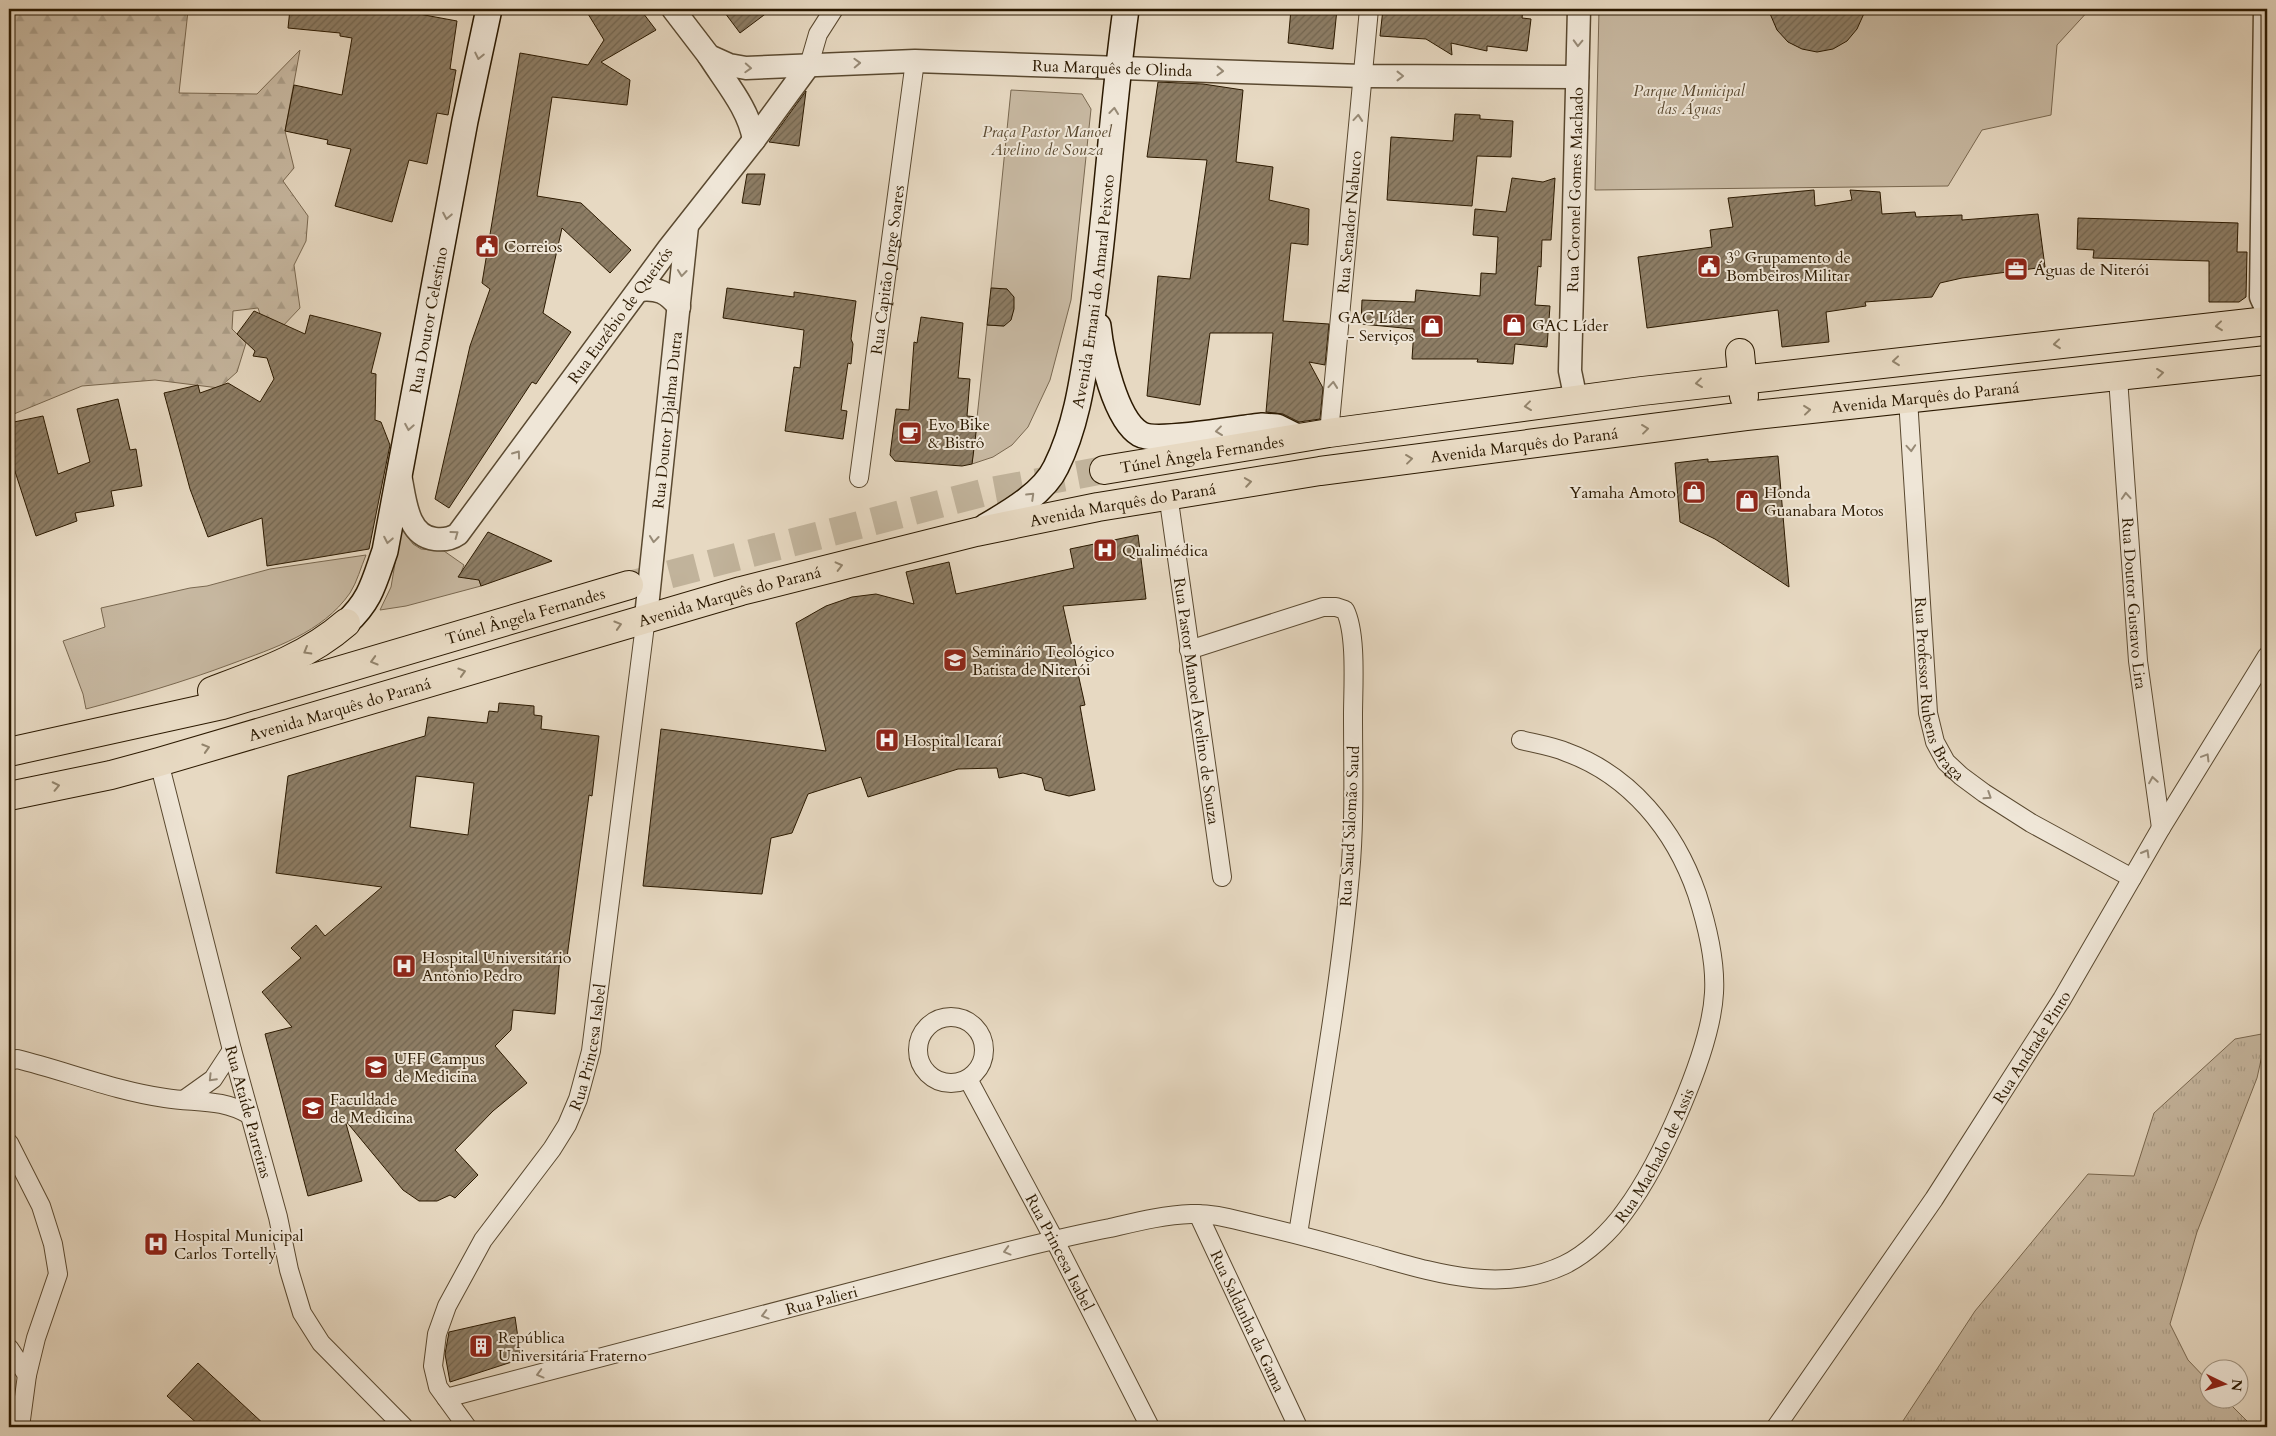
<svg xmlns="http://www.w3.org/2000/svg" width="2276" height="1436" font-family="Cardo,serif">
  <defs>
    <pattern id="grass-tufts" width="24" height="20" patternUnits="userSpaceOnUse" patternTransform="scale(1.25)"><rect width="24" height="20" fill="#c7b8a1"/><path d="M3 7l-1-3M5 7V3M7 7l1-3M15 17l-1-3M17 17v-4M19 17l1-3" fill="none" stroke="#ab9e89"/></pattern>
    <pattern id="forest-firs" width="22" height="20" patternUnits="userSpaceOnUse" patternTransform="scale(1.25)"><rect width="22" height="20" fill="#c7b8a1"/><path d="M5 1l3.5 6h-7zM16 11l3.5 6h-7z" fill="#ab9e89"/></pattern>
    <pattern id="building-hatch" width="6" height="6" patternUnits="userSpaceOnUse" patternTransform="scale(1.25)"><rect width="6" height="6" fill="#8d7d65"/><path d="M-1 1l2-2M0 6l6-6M5 7l2-2" fill="none" stroke="#736651"/></pattern>
  </defs>
  <rect width="100%" height="100%" fill="#e7d9c2"/>
  <filter id="stains"><feTurbulence type="fractalNoise" baseFrequency=".004" numOctaves="4"/><feColorMatrix values="0 0 0 0 .2 0 0 0 0 .09 0 0 0 0 .02 0 0 0 .5 -.17"/></filter>
  <radialGradient id="worn" r=".72"><stop offset=".6" stop-color="#630" stop-opacity="0"/><stop offset="1" stop-color="#630" stop-opacity=".3"/></radialGradient>
  <path fill="url(#grass-tufts)" stroke="#796850" d="M2267 1033 2257 1078 2197 1232 2170 1324 2188 1360 2208 1381V1398L2225 1399 2253 1427H1899L1975 1311 2088 1174 2134 1176 2154 1113 2235 1039Z"/>
  <path fill="url(#forest-firs)" stroke="#796850" d="M9 9H195L188 11 179 93 257 94 300 50 285 131 294 168 283 181 308 216 306 241 294 265 300 308 280 329 263 323 258 308 233 311 232 329 246 343 237 372 219 388 155 380 82 386 9 416Z"/>
  <path fill="#c7b8a1" stroke="#796850" d="M1599 9H2090L2057 45 2051 115 1982 130 1948 186 1595 190Z
    M1011 90 1082 94 1091 109 1071 300 1050 380 1028 427 1012 445 993 457 972 464 987 325 1004 326C1015 315 1017 302 1007 289L991 288Z
    M401 528 413 544 421 549 444 551 464 565 462 570V575L471 579 478 577 481 586 406 606 380 610 391 587Z
    M366 555C361 567 357 582 350 593 322 633 274 648 231 664 183 682 135 696 86 709L83 694 63 641 105 627 101 608 190 588 207 586 270 569Z"/>
  <path fill="url(#building-hatch)" stroke="#2b1900" fill-rule="evenodd" d="M290 9H392L457 21 450 69 456 70 448 115 437 113 427 164 409 160 392 222 335 206 351 149 327 144 328 140 285 131 294 85 342 95 352 38 340 36V33L288 28Z
    M585 9H640L656 30 601 62 630 80 627 105 552 97 537 196 581 203 631 250 610 273 562 228 543 313 571 332 536 384 532 382 449 508 435 499 470 346 490 289 482 283 520 53 588 65 604 40Z
    M722 9H772L740 33Z
    M1291 9H1337L1333 49 1288 43Z
    M1383 9 1523 10 1522 18 1531 19 1527 51 1487 46V51L1451 43 1452 55 1426 39 1380 36Z
    M1768 9H1866L1857 29 1847 41 1833 49 1817 52 1802 49 1788 42 1777 30Z
    M1158 82 1203 84 1243 90 1236 162 1273 167 1269 200 1309 209 1308 245 1291 243 1283 321 1329 324 1325 365 1309 362 1323 388 1320 419 1299 422 1283 414 1266 412 1273 333H1210L1200 405 1147 396 1158 276 1190 279 1207 160 1147 157Z
    M806 91 799 146 769 142Z
    M1455 114 1480 115V119L1513 121 1511 157 1477 156 1472 206 1387 200 1391 137 1453 141Z
    M747 174H765L760 205 742 203Z
    M1512 178 1543 182 1555 178 1551 240H1542L1541 267 1538 266 1535 305 1550 306 1547 347 1515 344 1513 364 1477 362 1478 359H1412L1414 329 1361 324 1362 300 1415 302 1416 290 1480 296 1481 273 1496 274 1498 237 1473 235 1475 209 1506 212Z
    M1814 190 1815 206 1852 200 1850 190 1880 192 1882 214 1915 212 1916 217 1962 215V220L2038 214 2045 267 1962 278 1940 283 1932 297 1865 302 1866 306 1826 312 1829 342 1782 347 1778 310 1647 328 1638 257 1712 247 1710 230 1733 227 1728 198Z
    M2078 218 2238 223 2237 252H2247L2246 297 2239 302H2209V261L2093 258 2094 250 2077 249Z
    M727 288 794 297V292L856 301 851 339 853 344 851 364 848 363 841 410 847 411 843 439 785 431 794 367 800 368 804 330 723 318Z
    M991 288 1007 289 1014 297V309L1011 320 1004 326 987 325Z
    M254 311 305 334 310 315 381 333 371 373 376 374 375 420 381 422 390 445 369 549 267 566 262 518 208 537 190 489 164 393 198 385 200 393 228 383 260 402 274 379 267 358 253 356 255 351 237 334Z
    M921 317 963 323 958 378 970 379 967 416 978 417 972 464 962 466 895 461 890 455 896 409 909 410 914 342 917 343Z
    M118 399 130 450 136 449 142 486 111 491 114 506 75 513 77 521 36 536 9 453V423L43 416 58 474 90 462 77 409Z
    M1778 456 1789 587 1715 539 1680 522 1675 463 1708 459V462Z
    M488 532 552 561 481 586 479 580 458 577Z
    M1138 535 1146 599 1063 606 1085 705 1080 706 1095 790 1069 796 1045 790 1042 778 1023 773 999 778 997 768 958 769 868 797 861 777 808 794 792 833 771 838 762 894 643 886 661 729 826 751 796 623 826 606 852 597 876 594 914 604 906 572 949 562 956 594 1074 568 1070 549Z
    M499 703 534 706V715L542 716 541 729 599 736 592 796 589 795 567 957 560 956 555 1014 513 1010 511 1030 495 1046 527 1083 493 1111 455 1150 478 1175 455 1198 450 1195 437 1201H419L403 1190 345 1120 362 1181 308 1196 265 1034 292 1027 262 992 301 958 291 948 316 925 325 936 382 887 276 873 288 776 425 736 428 717 487 723 489 711 498 712ZM416 776 474 783 468 835 410 827Z
    M515 1317 521 1359 450 1382 445 1354 449 1332Z
    M198 1363 267 1427H201L167 1396Z"/>
  <g fill="none" stroke-linecap="round" stroke-linejoin="round">
    <path stroke="#c1b39b" stroke-width="28" stroke-dasharray="28 14" stroke-linecap="butt" d="M629 585 986 492 1104 470"/>
    <g stroke="#5a4930" stroke-width="20">
      <g id="minor">
        <path d="M809 65 818 34 834 9"/>
        <path id="s1" d="M2118 378 2138 661 2161 828"/>
        <path id="s2" d="M1908 399 1928 713 1935 742 1946 762 1961 776 1984 793 2031 823 2132 878"/>
        <path id="s3" d="M1329 433 1369 9"/>
        <path id="s4" d="M859 478 915 61"/>
        <path id="s5" d="M1168 494 1222 877"/>
        <path d="M1189 650 1323 607H1336L1345 610C1357 634 1353 688 1353 715 1353 768 1355 821 1350 874 1339 995 1317 1114 1298 1234"/>
        <path id="s6" d="M159 762 232 1050 278 1217 289 1270 302 1313 321 1343 404 1427"/>
        <circle cx="951" cy="1050" r="33"/>
        <path d="M9 1061 17 1059C66 1071 115 1091 165 1098 196 1103 221 1098 250 1115"/>
        <path id="s7" d="M968 1079 1054 1239 1150 1427"/>
        <path d="M185 1099 213 1079 232 1050"/>
        <path d="M9 1143 41 1206 53 1244 58 1274 36 1338 27 1375 20 1427"/>
        <path id="s8" d="M1198 1214 1298 1427"/>
        <path d="M9 1348 27 1375"/>
        <path id="s9" d="M446 1398C605 1357 764 1315 923 1273 985 1257 1047 1240 1110 1228 1136 1222 1163 1215 1191 1214 1212 1213 1232 1219 1253 1224 1292 1233 1330 1243 1368 1254 1432 1272 1500 1295 1564 1265 1587 1254 1611 1231 1625 1211 1660 1164 1711 1051 1714 993 1716 960 1707 925 1697 894 1675 830 1630 775 1566 752 1552 746 1536 744 1521 740"/>
        <path id="s10" d="M467 1427 438 1387 433 1366 437 1334 447 1306 483 1240 552 1149 567 1125 578 1099 591 1051 646 617"/>
        <path id="s11" d="M1776 1427 1934 1199 2062 999 2161 828 2267 656"/>
      </g>
    </g>
    <g stroke="#5a4930" stroke-width="25">
      <g id="tertiary">
        <path id="s12" d="M673 9 709 56 729 65 746 68 915 61 1362 76 1577 77"/>
        <path d="M2265 9 2261 297 2267 310"/>
        <path d="M709 56C726 83 749 109 754 140"/>
        <path d="M639 290C658 288 667 292 679 307"/>
        <path id="s13" d="M1576 400 1570 371 1579 9"/>
        <path id="s14" d="M400 475C405 497 406 536 435 539 444 540 451 539 458 534L669 248 754 140 809 65"/>
        <path id="s15" d="M646 617 687 226"/>
      </g>
    </g>
    <g stroke="#2b1900" stroke-width="28">
      <g id="secondary">
        <path d="M1098 326C1101 354 1115 419 1140 434 1157 444 1239 428 1262 426L1277 427 1299 438"/>
        <path id="s16" d="M985 527C1009 513 1044 493 1056 467 1077 425 1083 377 1090 332 1106 225 1111 116 1126 9"/>
        <path id="s17" d="M346 623C371 600 374 582 385 551L465 121 489 9"/>
      </g>
    </g>
    <g stroke="#2b1900" stroke-width="30">
      <g id="primary">
        <path d="M1740 353 1744 396"/>
        <path id="s18" d="M1104 470 1329 433 1642 391 2267 321"/>
        <path d="M212 691C260 673 307 657 346 623"/>
        <path id="s19" d="M9 752 222 705 629 585"/>
        <path id="s20" d="M9 796 111 775 159 762 741 591 976 532 1098 507 1320 471 1528 444 1746 416 2267 360"/>
      </g>
    </g>
    <use href="#minor" stroke="#efe6d7" stroke-width="18"/>
    <use href="#tertiary" stroke="#efe6d7" stroke-width="22"/>
    <use href="#secondary" stroke="#efe6d7" stroke-width="25"/>
    <use href="#primary" stroke="#e7d9c2" stroke-width="28"/>
  </g>
  <defs><path id="oneway-chevron" d="M-2-3.5L2.5 0L-2 3.5" fill="none" stroke-width="1.6" stroke-linecap="round" stroke-linejoin="round" transform="scale(1.25)"/></defs>
  <g stroke="#978a76">
    <use href="#oneway-chevron" transform="translate(1578 43) rotate(92)"/>
    <use href="#oneway-chevron" transform="translate(479 56) rotate(102)"/>
    <use href="#oneway-chevron" transform="translate(857 63) rotate(-2)"/>
    <use href="#oneway-chevron" transform="translate(748 68) rotate(3)"/>
    <use href="#oneway-chevron" transform="translate(1220 71) rotate(2)"/>
    <use href="#oneway-chevron" transform="translate(1400 76)"/>
    <use href="#oneway-chevron" transform="translate(1114 111) rotate(-84)"/>
    <use href="#oneway-chevron" transform="translate(1358 118) rotate(-85)"/>
    <use href="#oneway-chevron" transform="translate(447 216) rotate(101)"/>
    <use href="#oneway-chevron" transform="translate(682 273) rotate(96)"/>
    <use href="#oneway-chevron" transform="translate(1333 385) rotate(-85)"/>
    <use href="#oneway-chevron" transform="translate(409 427) rotate(100)"/>
    <use href="#oneway-chevron" transform="translate(1219 431) rotate(173)"/>
    <use href="#oneway-chevron" transform="translate(1911 448) rotate(86)"/>
    <use href="#oneway-chevron" transform="translate(517 454) rotate(-54)"/>
    <use href="#oneway-chevron" transform="translate(1031 496) rotate(-44)"/>
    <use href="#oneway-chevron" transform="translate(2126 496) rotate(-94)"/>
    <use href="#oneway-chevron" transform="translate(455 534) rotate(-36)"/>
    <use href="#oneway-chevron" transform="translate(654 539) rotate(96)"/>
    <use href="#oneway-chevron" transform="translate(388 540) rotate(101)"/>
    <use href="#oneway-chevron" transform="translate(2206 757) rotate(-59)"/>
    <use href="#oneway-chevron" transform="translate(2153 780) rotate(-99)"/>
    <use href="#oneway-chevron" transform="translate(1988 796) rotate(33)"/>
    <use href="#oneway-chevron" transform="translate(2146 853) rotate(-60)"/>
    <use href="#oneway-chevron" transform="translate(212 1078) rotate(134)"/>
    <use href="#oneway-chevron" transform="translate(1007 1251) rotate(165)"/>
    <use href="#oneway-chevron" transform="translate(765 1315) rotate(165)"/>
    <use href="#oneway-chevron" transform="translate(540 1374) rotate(165)"/>
  </g>
  <g stroke="#92836b">
    <use href="#oneway-chevron" transform="translate(2219 326) rotate(174)"/>
    <use href="#oneway-chevron" transform="translate(2057 344) rotate(174)"/>
    <use href="#oneway-chevron" transform="translate(1896 361) rotate(174)"/>
    <use href="#oneway-chevron" transform="translate(2160 373) rotate(-7)"/>
    <use href="#oneway-chevron" transform="translate(1699 383) rotate(173)"/>
    <use href="#oneway-chevron" transform="translate(1528 406) rotate(173)"/>
    <use href="#oneway-chevron" transform="translate(1807 410) rotate(-6)"/>
    <use href="#oneway-chevron" transform="translate(1645 429) rotate(-7)"/>
    <use href="#oneway-chevron" transform="translate(1409 459) rotate(-7)"/>
    <use href="#oneway-chevron" transform="translate(1248 482) rotate(-9)"/>
    <use href="#oneway-chevron" transform="translate(839 566) rotate(-14)"/>
    <use href="#oneway-chevron" transform="translate(618 625) rotate(-17)"/>
    <use href="#oneway-chevron" transform="translate(307 651) rotate(150)"/>
    <use href="#oneway-chevron" transform="translate(374 661) rotate(164)"/>
    <use href="#oneway-chevron" transform="translate(462 672) rotate(-17)"/>
    <use href="#oneway-chevron" transform="translate(206 748) rotate(-17)"/>
    <use href="#oneway-chevron" transform="translate(56 786) rotate(-12)"/>
  </g>
  <defs>
    <g id="civic-square" transform="scale(1.25)"><rect x="-9" y="-9" width="18" height="18" rx="4" fill="#8f2418" stroke="#efe6d7"/><path d="M-.6-6.5H3V-4.5H.6V-3L4-1V1h2V6H-6V1h2V-1L-.6-3ZM-1.2 2.5V6h2.4V2.5Z" fill="#fff"/></g>
    <g id="office-square" transform="scale(1.25)"><rect x="-9" y="-9" width="18" height="18" rx="4" fill="#8f2418" stroke="#efe6d7"/><path d="M-6-3h4V-5.5h4V-3h4V5H-6ZM-1-4.5V-3h2v-1.5ZM-6 0V1H6V0Z" fill="#fff"/></g>
    <g id="shop-square" transform="scale(1.25)"><rect x="-9" y="-9" width="18" height="18" rx="4" fill="#8f2418" stroke="#efe6d7"/><path d="M-5-2.5h2.3a2.7 3.5 0 0 1 5.4 0H5L5.5 6h-11ZM-1.5-2.5h3a1.5 2.3 0 0 0-3 0Z" fill="#fff"/></g>
    <g id="cafe-square" transform="scale(1.25)"><rect x="-9" y="-9" width="18" height="18" rx="4" fill="#8f2418" stroke="#efe6d7"/><path d="M-5.5-4.5H6V0H3Q3 3.5 0 3.5H-2.5Q-5.5 3.5-5.5 0ZM3-3.2v2h1.7v-2ZM-6 4.5H4V6H-6Z" fill="#fff"/></g>
    <g id="hospital-square" transform="scale(1.25)"><rect x="-9" y="-9" width="18" height="18" rx="4" fill="#8f2418" stroke="#efe6d7"/><path d="M-5-5h3v3.5h4V-5h3V5h-3V1.5h-4V5h-3Z" fill="#fff"/></g>
    <g id="university-square" transform="scale(1.25)"><rect x="-9" y="-9" width="18" height="18" rx="4" fill="#8f2418" stroke="#efe6d7"/><path d="M0-5L7-2L0 1L-7-2ZM-4 1L0 2.5L4 1V4Q0 6-4 4Z" fill="#fff"/></g>
    <g id="building-square" transform="scale(1.25)"><rect x="-9" y="-9" width="18" height="18" rx="4" fill="#8f2418" stroke="#efe6d7"/><path d="M-4-6H4V6H1V3H-1V6H-4ZM-2.5-4.3h1.7v1.8h-1.7ZM.8-4.3h1.7v1.8H.8ZM-2.5-1h1.7V.8h-1.7ZM.8-1h1.7V.8H.8Z" fill="#fff"/></g>
  </defs>
  <g fill-rule="evenodd">
    <use href="#civic-square" x="487" y="246"/>
    <use href="#civic-square" x="1709" y="266"/>
    <use href="#office-square" x="2016" y="269"/>
    <use href="#shop-square" x="1514" y="325"/>
    <use href="#shop-square" x="1432" y="326"/>
    <use href="#cafe-square" x="910" y="433"/>
    <use href="#shop-square" x="1694" y="492"/>
    <use href="#shop-square" x="1747" y="501"/>
    <use href="#hospital-square" x="1105" y="550"/>
    <use href="#university-square" x="955" y="660"/>
    <use href="#hospital-square" x="887" y="740"/>
    <use href="#hospital-square" x="404" y="966"/>
    <use href="#university-square" x="376" y="1067"/>
    <use href="#university-square" x="313" y="1108"/>
    <use href="#hospital-square" x="156" y="1244"/>
    <use href="#building-square" x="481" y="1346"/>
  </g>
  <g text-anchor="middle" stroke-width="4" stroke-linejoin="round" paint-order="stroke">
    <g font-size="16" fill="#2b1900" stroke="#efe6d7">
      <text dy="6" stroke="none"><textPath href="#s12" startOffset="465">Rua Marquês de Olinda</textPath></text>
      <text dy="6" stroke="none"><textPath href="#s13" startOffset="211">Rua Coronel Gomes Machado</textPath></text>
      <text dy="6" stroke="none"><textPath href="#s3" startOffset="212">Rua Senador Nabuco</textPath></text>
      <text dy="6" stroke="none"><textPath href="#s4" startOffset="210">Rua Capitão Jorge Soares</textPath></text>
      <text dy="6" stroke="none"><textPath href="#s16" startOffset="275">Avenida Ernani do Amaral Peixoto</textPath></text>
      <text dy="6" stroke="none"><textPath href="#s14" startOffset="375">Rua Euzébio de Queirós</textPath></text>
      <text dy="6" stroke="none"><textPath href="#s17" startOffset="318">Rua Doutor Celestino</textPath></text>
      <text dy="6" stroke="none"><textPath href="#s20" startOffset="1962">Avenida Marquês do Paraná</textPath></text>
      <text dy="6" stroke="none"><textPath href="#s15" startOffset="198">Rua Doutor Djalma Dutra</textPath></text>
      <text dy="6" stroke="none"><textPath href="#s20" startOffset="1558">Avenida Marquês do Paraná</textPath></text>
      <text dy="6" stroke="none"><textPath href="#s18" startOffset="99">Túnel Ângela Fernandes</textPath></text>
      <text dy="6" stroke="none"><textPath href="#s20" startOffset="1152">Avenida Marquês do Paraná</textPath></text>
      <text dy="6" stroke="none"><textPath href="#s20" startOffset="748">Avenida Marquês do Paraná</textPath></text>
      <text dy="6" stroke="none"><textPath href="#s1" startOffset="226">Rua Doutor Gustavo Lira</textPath></text>
      <text dy="6" stroke="none"><textPath href="#s19" startOffset="534">Túnel Ângela Fernandes</textPath></text>
      <text dy="6" stroke="none"><textPath href="#s2" startOffset="294">Rua Professor Rubens Braga</textPath></text>
      <text dy="6" stroke="none"><textPath href="#s5" startOffset="209">Rua Pastor Manoel Avelino de Souza</textPath></text>
      <text dy="6" stroke="none"><textPath href="#s20" startOffset="342">Avenida Marquês do Paraná</textPath></text>
      <text transform="translate(1349 826) rotate(-87)" y="6">Rua Saud Salomão Saud</text>
      <text dy="6" stroke="none"><textPath href="#s10" startOffset="432">Rua Princesa Isabel</textPath></text>
      <text dy="6" stroke="none"><textPath href="#s11" startOffset="458">Rua Andrade Pinto</textPath></text>
      <text dy="6" stroke="none"><textPath href="#s6" startOffset="361">Rua Ataíde Parreiras</textPath></text>
      <text dy="6" stroke="none"><textPath href="#s9" startOffset="1296">Rua Machado de Assis</textPath></text>
      <text dy="6" stroke="none"><textPath href="#s7" startOffset="196">Rua Princesa Isabel</textPath></text>
      <text dy="6" stroke="none"><textPath href="#s9" startOffset="388">Rua Palieri</textPath></text>
      <text dy="6" stroke="none"><textPath href="#s8" startOffset="118">Rua Saldanha da Gama</textPath></text>
    </g>
    <g font-size="16" font-style="italic" fill="#5a4930" stroke="#efe6d7">
      <text x="1689" y="96">Parque Municipal<tspan x="1689" dy="18">das Águas</tspan></text>
      <text x="1047" y="137">Praça Pastor Manoel<tspan x="1047" dy="18">Avelino de Souza</tspan></text>
    </g>
    <g font-size="16" fill="#2b1900" stroke="#efe6d7" text-anchor="start">
      <text x="504" y="252">Correios</text>
      <text x="1726" y="263">3º Grupamento de<tspan x="1726" dy="18">Bombeiros Militar</tspan></text>
      <text x="2034" y="275">Águas de Niterói</text>
      <text x="1414" y="323" text-anchor="end">GAC Líder<tspan x="1414" dy="18">- Serviços</tspan></text>
      <text x="1532" y="331">GAC Líder</text>
      <text x="928" y="430">Evo Bike<tspan x="928" dy="18">&amp; Bistrô</tspan></text>
      <text x="1676" y="498" text-anchor="end">Yamaha Amoto</text>
      <text x="1764" y="498">Honda<tspan x="1764" dy="18">Guanabara Motos</tspan></text>
      <text x="1122" y="556">Qualimédica</text>
      <text x="972" y="657">Seminário Teológico<tspan x="972" dy="18">Batista de Niterói</tspan></text>
      <text x="904" y="746">Hospital Icaraí</text>
      <text x="422" y="963">Hospital Universitário<tspan x="422" dy="18">Antônio Pedro</tspan></text>
      <text x="394" y="1064">UFF Campus<tspan x="394" dy="18">de Medicina</tspan></text>
      <text x="330" y="1105">Faculdade<tspan x="330" dy="18">de Medicina</tspan></text>
      <text x="174" y="1241">Hospital Municipal<tspan x="174" dy="18">Carlos Tortelly</tspan></text>
      <text x="498" y="1343">República<tspan x="498" dy="18">Universitária Fraterno</tspan></text>
    </g>
  </g>
  <rect width="2276" height="1436" fill="none" stroke="#e7d9c2" stroke-width="30"/>
  <rect x="10" y="10" width="2256" height="1416" fill="none" stroke="#2b1900" stroke-width="2.5"/>
  <rect x="15" y="15" width="2246" height="1406" fill="none" stroke="#2b1900"/>
  <g transform="translate(2224 1384) rotate(95)"><circle r="24" fill="#efe6d7" stroke="#a19481"/>
  <path d="M0-4L9 19L0 12L-9 19Z" fill="#8f2418"/>
  <text y="-8" font-size="14" font-weight="bold" text-anchor="middle" fill="#2b1900">N</text>
  </g>
  <rect width="100%" height="100%" filter="url(#stains)"/>
  <rect width="100%" height="100%" fill="url(#worn)"/>
</svg>
